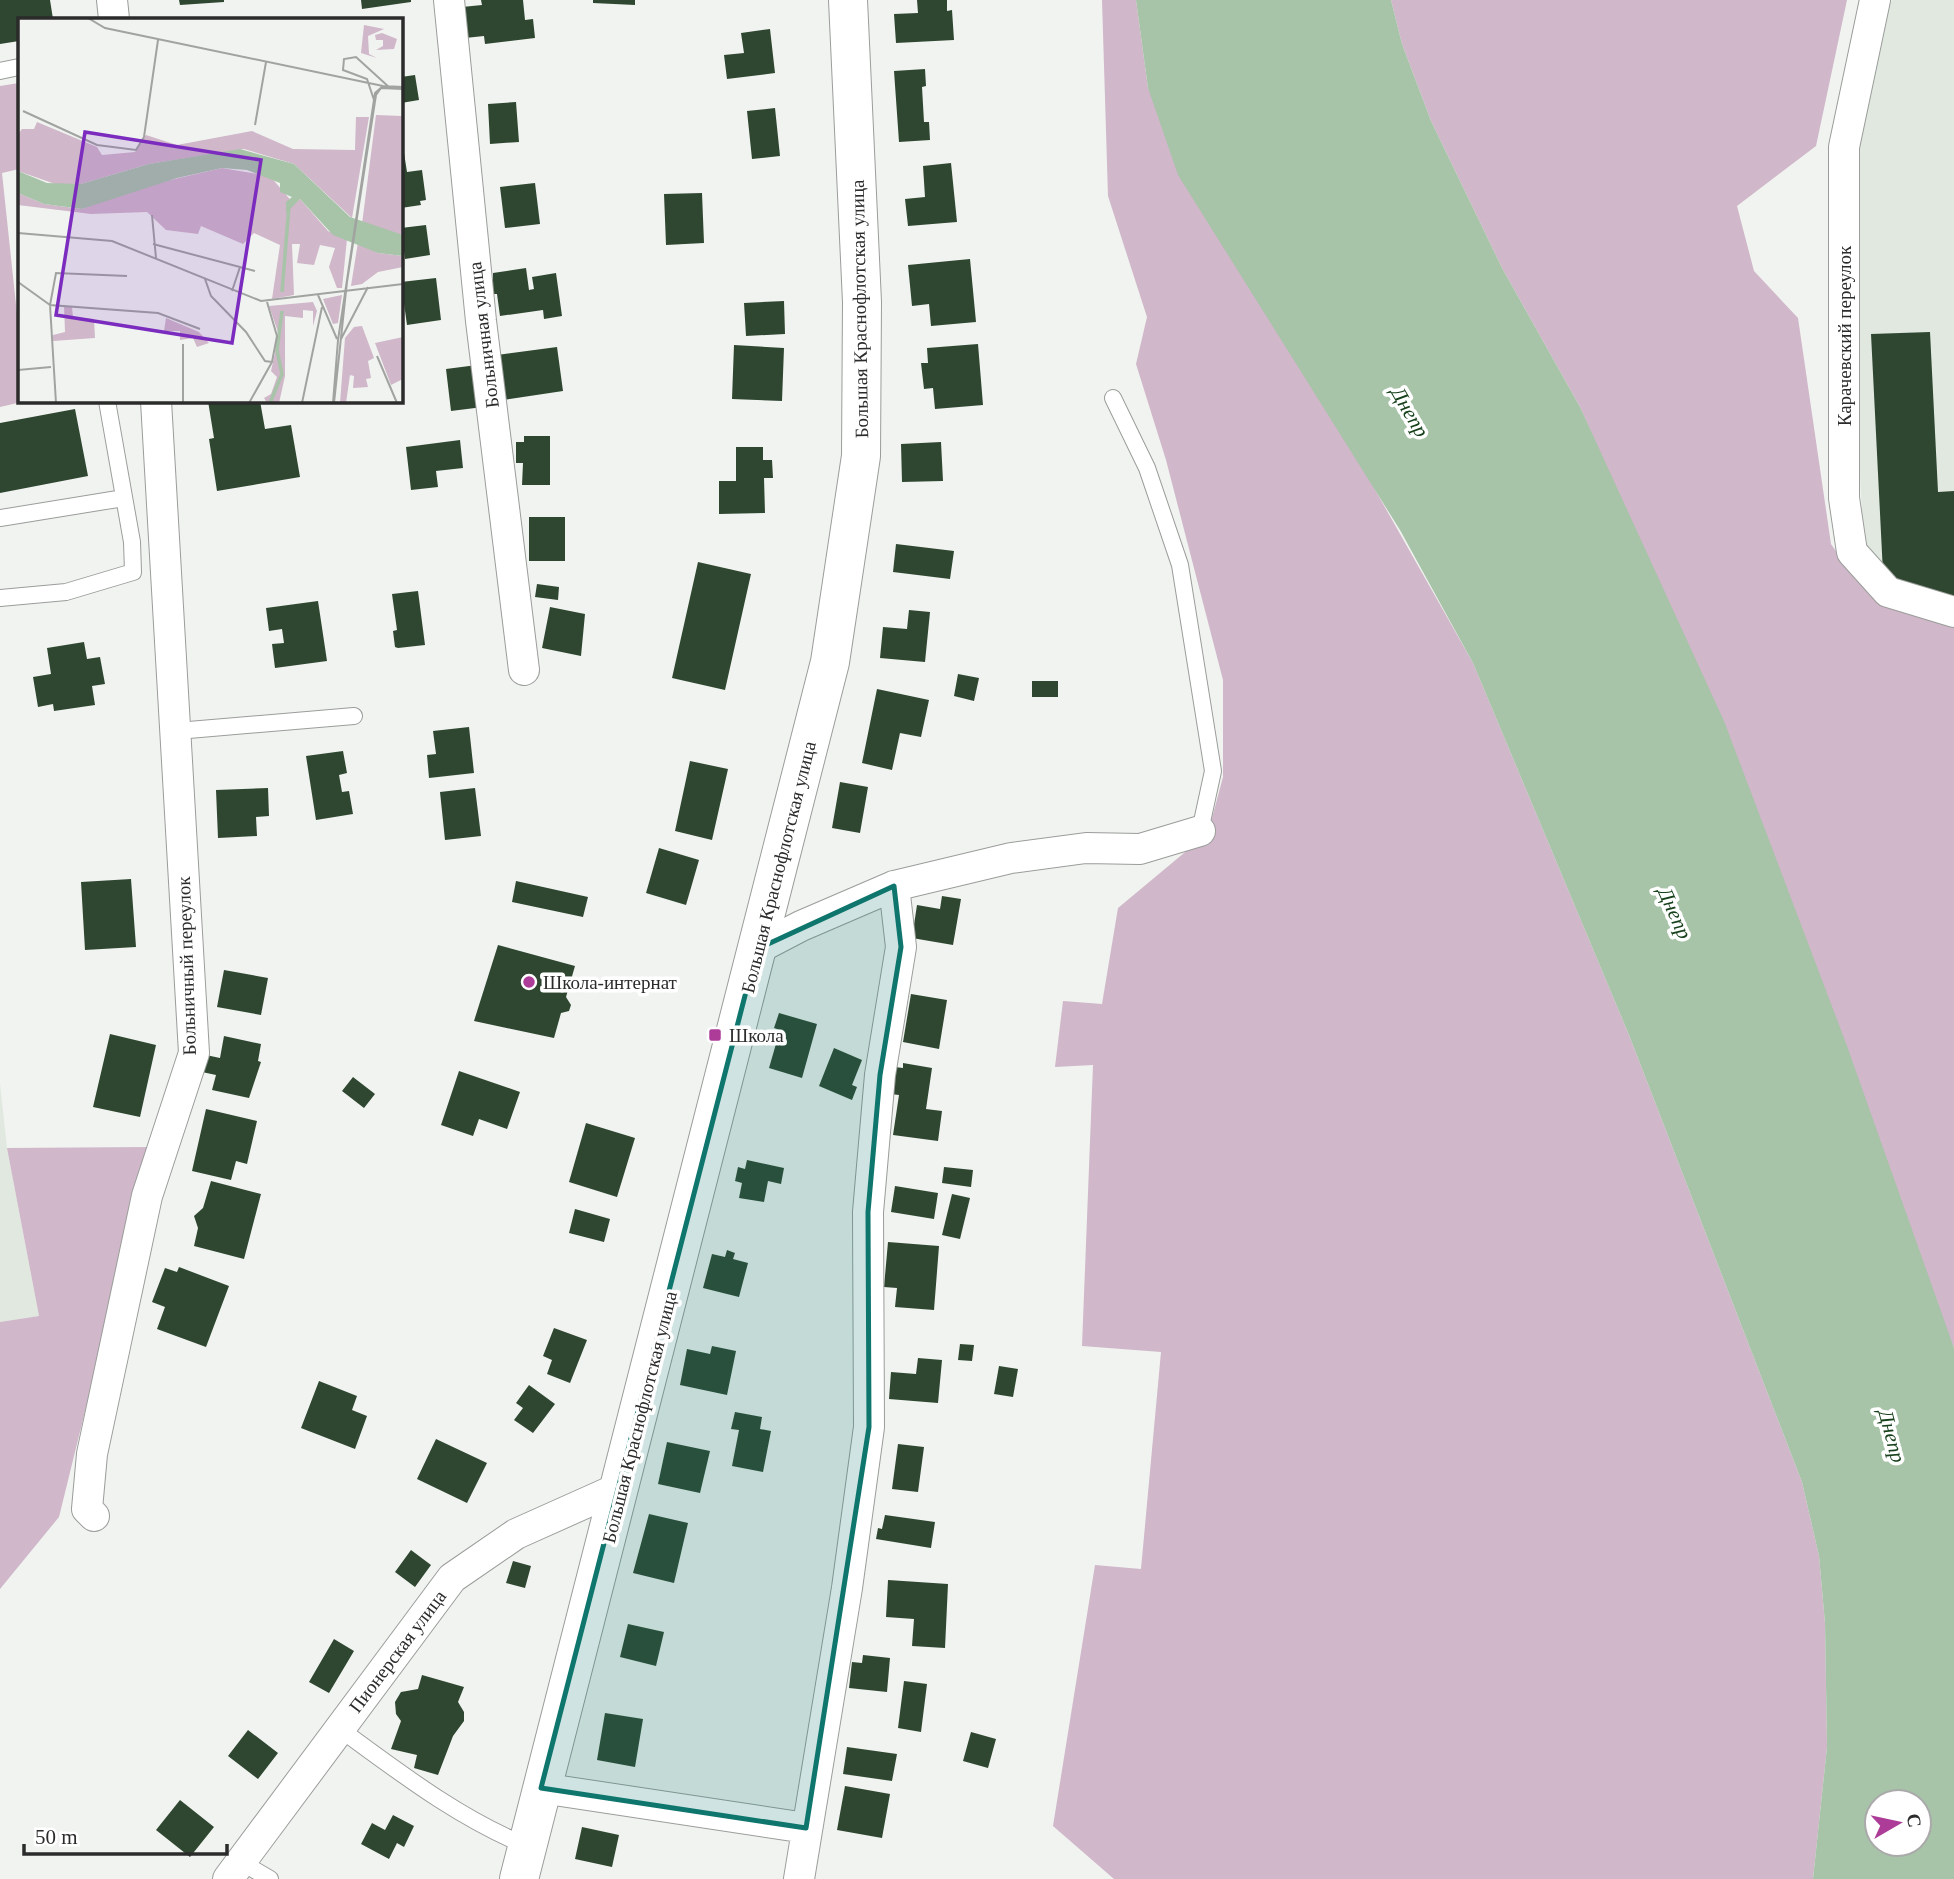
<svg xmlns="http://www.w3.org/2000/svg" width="1954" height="1879" font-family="'Times New Roman',serif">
  <rect width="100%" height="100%" fill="#f0f3f0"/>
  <path fill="#e0e8e0" d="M1892 0H1954V598L1926 599 1864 548 1843 165 1853 105Z
    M0 1084 7 1148 39 1316 0 1322Z"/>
  <path fill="#d0b7c9" d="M1102 0H1136L1148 88 1473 663 1629 1035 1802 1482 1819 1556 1825 1623 1827 1747 1813 1879H1114L1053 1826 1095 1565 1141 1569 1161 1352 1082 1346 1093 1065 1055 1067 1063 1001 1102 1004 1118 908 1208 833 1223 777V680L1166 460 1136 364 1147 317 1108 196Z
    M1391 0H1847L1816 146 1737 206 1754 271 1798 318 1831 544 1856 580 1888 605 1954 625V1348L1640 543 1580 407 1502 268 1431 121 1402 44Z
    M19 83V169L2 173 19 333V401H26L0 407V86Z
    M150 1147 59 1517 0 1589V1322L39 1316 7 1148Z"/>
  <path fill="#a7c3a8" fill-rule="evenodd" d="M1136 0H1391L1402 44 1431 121 1502 268 1580 407 1724 721 1847 1046 1954 1348V1879H1813L1827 1747 1825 1623 1819 1556 1802 1482 1629 1035 1473 663 1400 530 1178 175 1148 88ZM1877 1802H1919V1844H1877Z"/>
  <path fill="#2f4730" d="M0 0H50L53 19H19V41L0 44Z
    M179 0H224V2L180 5Z
    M361 0H411V2L362 9Z
    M481 0H523L525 20 533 19 535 38 485 44 484 36 465 38 462 7 482 5Z
    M593 0H635V5L593 3Z
    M917 0H947V11L952 10 954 40 896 43 894 14 918 13Z
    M770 29 775 73 727 79 724 55 744 53 741 33Z
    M925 69 926 86 922 87 924 122H929L930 140 899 142 894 71Z
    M415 75 419 100 401 103V77Z
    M516 102 519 142 490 144 488 104Z
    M775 108 780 156 752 159 747 111Z
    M404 153 407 172 422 170 426 200 420 201 421 205 401 208V154Z
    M951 163 957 222 908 226 905 199 925 197 923 166Z
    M535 183 540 224 505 228 500 187Z
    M702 193 704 243 666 245 664 194Z
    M426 225 430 255 405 259 401 228Z
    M970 259 976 322 931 326 929 304 912 306 908 265Z
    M526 268 529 290 534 289 532 277 556 273 562 316 544 319 543 310 500 316 497 294H493V273Z
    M436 278 441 320 407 325 401 282Z
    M784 301 785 334 746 336 744 303Z
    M1930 332 1938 492 1954 491V596H1942L1883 573 1871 334Z
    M978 344 983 405 935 409 933 388 924 389 921 363H928L927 348Z
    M734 345 784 348 782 401 732 399Z
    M557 347 563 391 503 400 497 355Z
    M477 365 483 407 451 411 446 369Z
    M208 401H260L265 429 291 425 300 477 217 491 209 439 214 438Z
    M75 409 88 476 0 493V423Z
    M524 436H550V485H522L523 463H516V442H524Z
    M460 440 463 468 436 471 438 487 411 490 406 447Z
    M941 442 943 481 902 482 901 444Z
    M736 447H763V460H772L773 478H764L765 513 719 514V481H736Z
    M529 517H565V561H529Z
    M896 544 954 551 950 579 893 572Z
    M698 562 751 574 725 690 672 678Z
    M537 584 559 587 558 600 535 597Z
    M418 591 425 645 398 648 395 647 393 631 397 630 392 594Z
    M318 601 327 661 275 668 272 644 284 643 282 629 269 631 266 608Z
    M550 607 585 614 581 656 542 648Z
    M909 610 930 612 925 662 880 658 883 627 907 629Z
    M84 642 87 659 100 657 105 684 92 686 95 705 54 711 53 704 38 707 33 677 51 674 47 648Z
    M958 674 979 678 974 701 954 696Z
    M1032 681H1058V697H1032Z
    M877 689 929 700 921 737 900 733 892 770 862 763Z
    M469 727 474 773 429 778 427 755 436 754 433 731Z
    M343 751 347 773 339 775 342 792 349 791 353 814 316 820 306 756Z
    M690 761 728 769 712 840 675 831Z
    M840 782 868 787 860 833 832 828Z
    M268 788 269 816 256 817 257 836 218 838 216 790Z
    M475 788 481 836 445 840 440 792Z
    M659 848 699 860 686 905 646 893Z
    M131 879 136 947 85 950 81 882Z
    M516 881 588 897 583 917 512 902Z
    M942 896 961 899 953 945 912 938 917 905 940 909Z
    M498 945 575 966 566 997 571 1005 569 1011 561 1013 554 1038 474 1021Z
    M224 970 268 978 261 1015 217 1007Z
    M911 994 947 1000 939 1049 903 1042Z
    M779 1013 817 1024 802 1078 769 1068 780 1030 774 1028Z
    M110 1034 156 1045 140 1117 93 1107Z
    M224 1036 261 1044 258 1061 261 1062 249 1098 212 1090 216 1075 202 1072 206 1055 220 1058Z
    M834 1048 862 1060 852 1085 857 1087 852 1100 819 1086Z
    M903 1063 932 1068 926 1109 942 1111 938 1141 893 1135 899 1095 891 1094 895 1067 903 1068Z
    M459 1071 520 1092 507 1129 479 1119 473 1136 441 1125Z
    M353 1077 375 1094 364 1108 342 1091Z
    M206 1109 257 1121 247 1164 236 1161 231 1180 192 1171Z
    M586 1123 635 1138 617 1197 569 1182Z
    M747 1160 784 1168 781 1184 768 1181 764 1202 739 1198 742 1183 735 1181 738 1167 745 1169Z
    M944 1167 973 1170 971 1187 942 1183Z
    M211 1181 261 1194 244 1259 194 1246 198 1228 194 1216 203 1208Z
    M895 1186 938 1193 934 1219 891 1212Z
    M952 1194 970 1198 960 1239 942 1235Z
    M575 1209 610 1219 604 1242 569 1233Z
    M888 1242 939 1246 934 1310 895 1307 897 1288 884 1287Z
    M727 1250 735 1253 733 1259 748 1263 739 1297 703 1288 712 1254 725 1257Z
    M179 1267 229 1286 206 1347 157 1329 165 1307 152 1302 165 1268 177 1272Z
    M554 1328 587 1340 570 1383 547 1374 552 1360 543 1356Z
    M960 1344 974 1345 972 1361 958 1360Z
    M712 1346 736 1351 727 1395 680 1385 687 1349 710 1354Z
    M918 1358 942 1360 938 1403 889 1399 891 1372 916 1374Z
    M999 1366 1018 1369 1013 1397 994 1394Z
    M319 1381 357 1396 352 1410 367 1416 355 1449 301 1428Z
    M529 1385 555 1404 533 1433 514 1420 523 1408 516 1403Z
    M735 1412 762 1417 760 1429 771 1431 763 1472 732 1466 739 1430 731 1429Z
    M436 1439 487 1463 467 1503 417 1479Z
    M667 1442 710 1451 700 1493 658 1484Z
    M898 1444 924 1447 918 1492 892 1489Z
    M649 1514 688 1523 674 1583 633 1573Z
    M885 1515 935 1522 931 1548 876 1539 878 1528 882 1529Z
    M411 1550 431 1565 415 1587 395 1572Z
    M513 1561 531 1566 525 1588 506 1583Z
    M888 1580 948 1584 945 1648 912 1646 914 1619 886 1617Z
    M628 1624 664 1632 656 1666 620 1657Z
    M334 1639 354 1651 329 1693 309 1682Z
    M863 1655 890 1658 887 1692 849 1688 852 1662 862 1663Z
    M422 1675 464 1687 458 1702 464 1712V1721L453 1736 438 1775 414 1768 417 1755 391 1749 401 1721 396 1714 395 1702 401 1692 418 1689Z
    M904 1681 927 1684 921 1732 898 1728Z
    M605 1713 643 1719 635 1767 597 1760Z
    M248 1730 278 1753 258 1779 228 1756Z
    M971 1732 996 1739 988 1768 963 1761Z
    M847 1747 897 1754 892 1781 843 1774Z
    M845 1786 890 1794 882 1838 837 1830Z
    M180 1800 214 1827 190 1857 156 1830Z
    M393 1815 414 1826 404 1847 397 1843 389 1859 361 1844 372 1823 385 1830Z
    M582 1827 619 1835 612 1867 575 1859Z"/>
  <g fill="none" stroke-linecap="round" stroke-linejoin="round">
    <g stroke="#9a9d9a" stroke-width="18">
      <path id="service" d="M0 71 19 67
        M1113 398 1147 468 1180 565 1213 771 1200 831
        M0 518 124 498
        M0 598 66 592 133 572 132 542 107 401
        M177 731 354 716
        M340 1729C399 1772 458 1818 527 1846
        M241 1862 270 1879"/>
    </g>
    <g stroke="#9a9d9a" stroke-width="32">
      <path id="minor" d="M112 0 114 19
        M449 0 481 321 524 670
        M1875 0 1844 147V498L1852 552 1888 592 1954 612
        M757 949 801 926 894 886 1011 858 1086 848 1140 849 1200 831
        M94 1516 87 1509 92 1454 147 1196 194 1053 156 401
        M541 1788 806 1828
        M228 1879 452 1578 516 1534 621 1487
        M799 1879 847 1588 869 1427 868 1212 880 1075 901 947 894 886"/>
    </g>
    <g stroke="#9a9d9a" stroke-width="40">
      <path id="secondary" d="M519 1879 830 662 861 456 862 302 848 0"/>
    </g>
    <use href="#service" stroke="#fff" stroke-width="16"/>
    <use href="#minor" stroke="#fff" stroke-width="30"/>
    <use href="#secondary" stroke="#fff" stroke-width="38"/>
  </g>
  <path fill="#0f766e" fill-opacity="0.2" stroke="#0f766e" stroke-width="5" stroke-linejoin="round" d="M894 886 901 947 880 1075 868 1212 869 1427 806 1828 541 1788 757 949Z"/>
  <g fill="#ad3c98" stroke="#fff" stroke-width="2.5">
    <circle cx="529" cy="982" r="7"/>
    <rect x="708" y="1028" width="14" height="14" rx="3.5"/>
  </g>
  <g text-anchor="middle" stroke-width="7" stroke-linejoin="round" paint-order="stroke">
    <g font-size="19" fill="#2a2b2a" stroke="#fff">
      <text transform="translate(859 309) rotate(-91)" y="7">Большая Краснофлотская улица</text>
      <text transform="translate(483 335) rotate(-97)" y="7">Больничная улица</text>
      <text transform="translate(1844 336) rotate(-90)" y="7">Карачевский переулок</text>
      <text transform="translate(778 867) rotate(-76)" y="7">Большая Краснофлотская улица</text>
      <text transform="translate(186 966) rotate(-92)" y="7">Больничный переулок</text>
      <text transform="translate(639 1417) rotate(-76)" y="7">Большая Краснофлотская улица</text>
      <text transform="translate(397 1651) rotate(-53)" y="7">Пионерская улица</text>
    </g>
    <g font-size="19" fill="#2a2b2a" stroke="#fff" text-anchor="start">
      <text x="543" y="989">Школа-интернат</text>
      <text x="729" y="1042">Школа</text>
    </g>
    <g font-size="21" font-style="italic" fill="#15401a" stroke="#fff">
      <text transform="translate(1410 412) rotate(60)" y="7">Днепр</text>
      <text transform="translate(1675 913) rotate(66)" y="7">Днепр</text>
      <text transform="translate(1892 1436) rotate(75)" y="7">Днепр</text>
    </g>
  </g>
  <g transform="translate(18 18)">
    <rect width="385" height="385" fill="#f0f3f0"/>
    <path d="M346 7 366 11 350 18 351 36 359 40 343 35ZM364 15 379 21 376 31 358 32 365 28V22H358L357 17ZM358 97 384 98 385 217 344 206ZM338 99H351L334 200 276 146 226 131 131 146 63 166 40 167 0 153V116L4 111H16L19 104 79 129 84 137 117 134 128 117 159 127 234 113 275 131 337 132ZM204 150 252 158 276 186 282 181 310 213 329 221 324 270H319L311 249 317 230 302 227 296 247 279 245 282 226H274L276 277 254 281 262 227 236 215 225 226 183 208 180 216 148 212 129 194 73 196 0 187V175L26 186 64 191 122 169ZM340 224 360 235 385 238V249L360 254 344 266 333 268ZM324 277 320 305 315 306 305 281ZM295 284 299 293 295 308V293L285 292V300L267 298V358L261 385H249L246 380 253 376 259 359 253 353 261 317 251 288ZM46 288 54 289 55 299 76 301 77 320 35 323V317L47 314ZM148 300 181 314 191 325 179 329 175 320 162 322V313H146ZM344 308 356 340 350 343 353 360 348 361 350 369 335 370 336 358 332 357 328 385H322L327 320 336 309ZM385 319V361L373 367 357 325Z" fill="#d0b7c9"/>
    <path d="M222 131 276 146 332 199 385 217V238L360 235 315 217 282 181 268 195V184L274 179 262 174V165L229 152 204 150 159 160 64 191 26 186 0 175V153L29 165 63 166 131 146Z" fill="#a7c3a8"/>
    <path fill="none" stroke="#a7c3a8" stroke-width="3.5" d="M264 274 271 188M252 385 264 356 259 332 264 293"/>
    <path fill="none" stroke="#a1a3a1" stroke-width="2" d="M70 0 87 10 365 68M357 85 349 61 325 52 326 41 338 39 372 70M5 93 79 127 118 132 126 119 140 22M237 107 248 44M134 197 138 240M0 215 94 223 243 283 385 266M135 226 237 253M109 258 38 255 32 287 140 295 182 311M187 261 193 278 228 314 247 343 254 344 231 385M0 264 32 287 38 385M214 273 222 249M300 277 319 321M249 284 259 318 254 344M323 321 350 269M359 338 379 385M0 352 33 349M165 385V326M284 385 304 289M315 385 320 322 357 75 365 68 385 69M316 385 329 264 358 77 363 70 385 71"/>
    <path fill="#7b2cbf" fill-opacity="0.15" stroke="#7b2cbf" stroke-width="3.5" d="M67 114 243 142 214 325 38 297Z"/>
    <rect width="385" height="385" fill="none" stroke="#2a2b2a" stroke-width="3.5"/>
  </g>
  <g transform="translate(1898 1823) rotate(81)"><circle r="33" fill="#ffffff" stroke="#aaaaaa" stroke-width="2"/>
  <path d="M0-5L12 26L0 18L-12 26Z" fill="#ad3c98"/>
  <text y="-10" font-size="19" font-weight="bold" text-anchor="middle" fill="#2a2b2a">С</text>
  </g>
  <path d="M24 1844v10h203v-10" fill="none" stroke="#2a2b2a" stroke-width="3.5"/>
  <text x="35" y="1844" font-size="21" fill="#2a2b2a" stroke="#ffffff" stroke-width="5" paint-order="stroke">50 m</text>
</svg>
